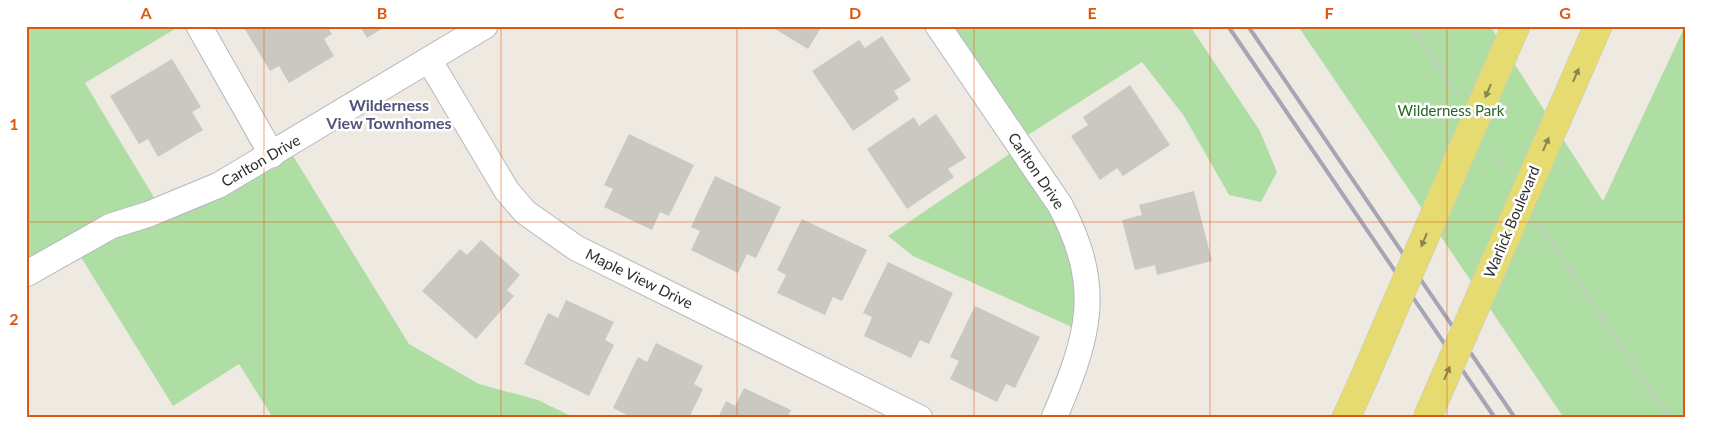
<svg xmlns="http://www.w3.org/2000/svg" width="1711" height="444" font-family="Lato,sans-serif">
  <rect width="100%" height="100%" fill="#eeeae2"/>
  <path fill="#afdea4" d="M26 26H180L85 83 161 209 287 146 409 344 479 384 538 400 575 418H273L239 364 173 406 74 246 26 274Z
    M938 26H1190L1260 131 1277 172 1261 202 1229 195 1184 116 1142 62 1017 142Z
    M1298 26H1490L1603 201 1685 26V418H1564Z
    M1020 147 1060 205 1085 333 913 256 888 236Z"/>
  <path fill="#cac8c0" d="M243 26H327L332 34 324 39 334 56 289 83 279 66 270 71Z
    M360 26H386L367 38Z
    M770 26H822L808 49Z
    M882 36 911 80 894 91 899 99 853 131 812 71 859 40 865 48Z
    M172 59 201 107 192 112 203 130 158 157 148 139 139 144 110 96Z
    M1130 85 1170 145 1123 176 1117 168 1100 180 1071 136 1088 125 1083 117Z
    M936 114 966 158 948 169 954 177 907 209 867 149 914 117 919 126Z
    M629 134 694 165 669 216 660 212 652 230 604 207 613 189 604 185Z
    M715 176 781 207 756 258 747 254 738 273 691 250 700 231 691 227Z
    M1194 191 1212 261 1157 275 1155 265 1135 270 1122 220 1142 215 1139 205Z
    M802 219 867 250 842 301 833 297 825 315 777 293 786 275 777 270Z
    M481 240 520 275 507 290 514 296 476 339 422 291 460 249 467 255Z
    M888 262 953 293 929 344 920 340 911 358 864 336 872 317 863 313Z
    M566 300 614 322 605 340 614 345 589 396 524 364 548 313 558 318Z
    M975 306 1040 337 1015 388 1006 384 997 402 950 379 959 361 950 357Z
    M656 343 703 366 694 384 703 389 689 418H633L613 408 638 357 647 362Z
    M744 388 791 410 787 418H718L726 401 735 406Z"/>
  <g fill="none" stroke-linecap="round" stroke-linejoin="round">
    <g stroke="#b5b6c0" stroke-width="27">
      <path id="minor" d="M199 26 272 155
        M938 26 1060 205C1104 288 1089 336 1054 418
        M429 60 507 191 525 212 576 248 920 418
        M26 274 111 226 149 214 219 185 485 26"/>
    </g>
    <g stroke="#c9c9c9" stroke-width="29">
      <path id="major" d="M1507 46 1516 26
        M1557 120 1598 26
        M1346 418 1365 376"/>
    </g>
    <path stroke="#c9c9c9" stroke-width="3" stroke-dasharray="4 2.5" stroke-linecap="butt" d="M1412 26 1458 95
      M1491 149 1505 172
      M1540 225 1669 418"/>
    <use href="#minor" stroke="#fff" stroke-width="25"/>
    <use href="#major" stroke="#e5db70" stroke-width="28"/>
    <path stroke="#a5a5b6" stroke-width="4" d="M1228 26 1495 418
      M1248 26 1515 418"/>
    <g stroke="#c9c9c9" stroke-width="29" stroke-linecap="butt">
      <path id="major-bridge" d="M1365 376 1507 46
        M1427 418 1557 120"/>
    </g>
    <use href="#major-bridge" stroke="#e5db70" stroke-width="28"/>
  </g>
  <defs><path id="oneway-solid" d="M-6-.8H1V-3.2L6.5 0L1 3.2V.8H-6Z" transform="scale(1.25)"/></defs>
  <g fill="#8a844f">
    <use href="#oneway-solid" transform="translate(1576 75) rotate(-66)"/>
    <use href="#oneway-solid" transform="translate(1488 91) rotate(113)"/>
    <use href="#oneway-solid" transform="translate(1546 144) rotate(-67)"/>
    <use href="#oneway-solid" transform="translate(1424 240) rotate(113)"/>
    <use href="#oneway-solid" transform="translate(1447 373) rotate(-67)"/>
  </g>
  <path fill="none" stroke="#df570e" stroke-width="1" stroke-opacity="0.55" d="M264 26V418M501 26V418M737 26V418M974 26V418M1210 26V418M1447 26V418M26 222H1685"/>
  <g text-anchor="middle" stroke-width="5" stroke-linejoin="round" paint-order="stroke">
    <g font-size="15" fill="#266623" stroke="#fff">
      <text x="1451" y="116">Wilderness Park</text>
    </g>
    <g font-size="15" fill="#2e2e2e" stroke="#fff">
      <text transform="translate(261 161) rotate(-30)" y="5">Carlton Drive</text>
      <text transform="translate(1036 171) rotate(56)" y="5">Carlton Drive</text>
      <text transform="translate(1512 222) rotate(-67)" y="5">Warlick Boulevard</text>
      <text transform="translate(639 279) rotate(26)" y="5">Maple View Drive</text>
    </g>
    <g font-size="16" font-weight="bold" fill="#52537b" stroke="#fff">
      <text x="389" y="111">Wilderness<tspan x="389" dy="18">View Townhomes</tspan></text>
    </g>
  </g>
  <rect width="1711" height="444" fill="none" stroke="#ffffff" stroke-width="55"/>
  <rect x="28" y="28" width="1656" height="388" fill="none" stroke="#df570e" stroke-width="2"/>
  <g font-size="16" text-anchor="middle" font-weight="bold" fill="#df570e">
    <text x="146" y="19">A</text>
    <text x="382" y="19">B</text>
    <text x="619" y="19">C</text>
    <text x="855" y="19">D</text>
    <text x="1092" y="19">E</text>
    <text x="1329" y="19">F</text>
    <text x="1565" y="19">G</text>
    <text x="14" y="130">1</text>
    <text x="14" y="325">2</text>
  </g>
</svg>
